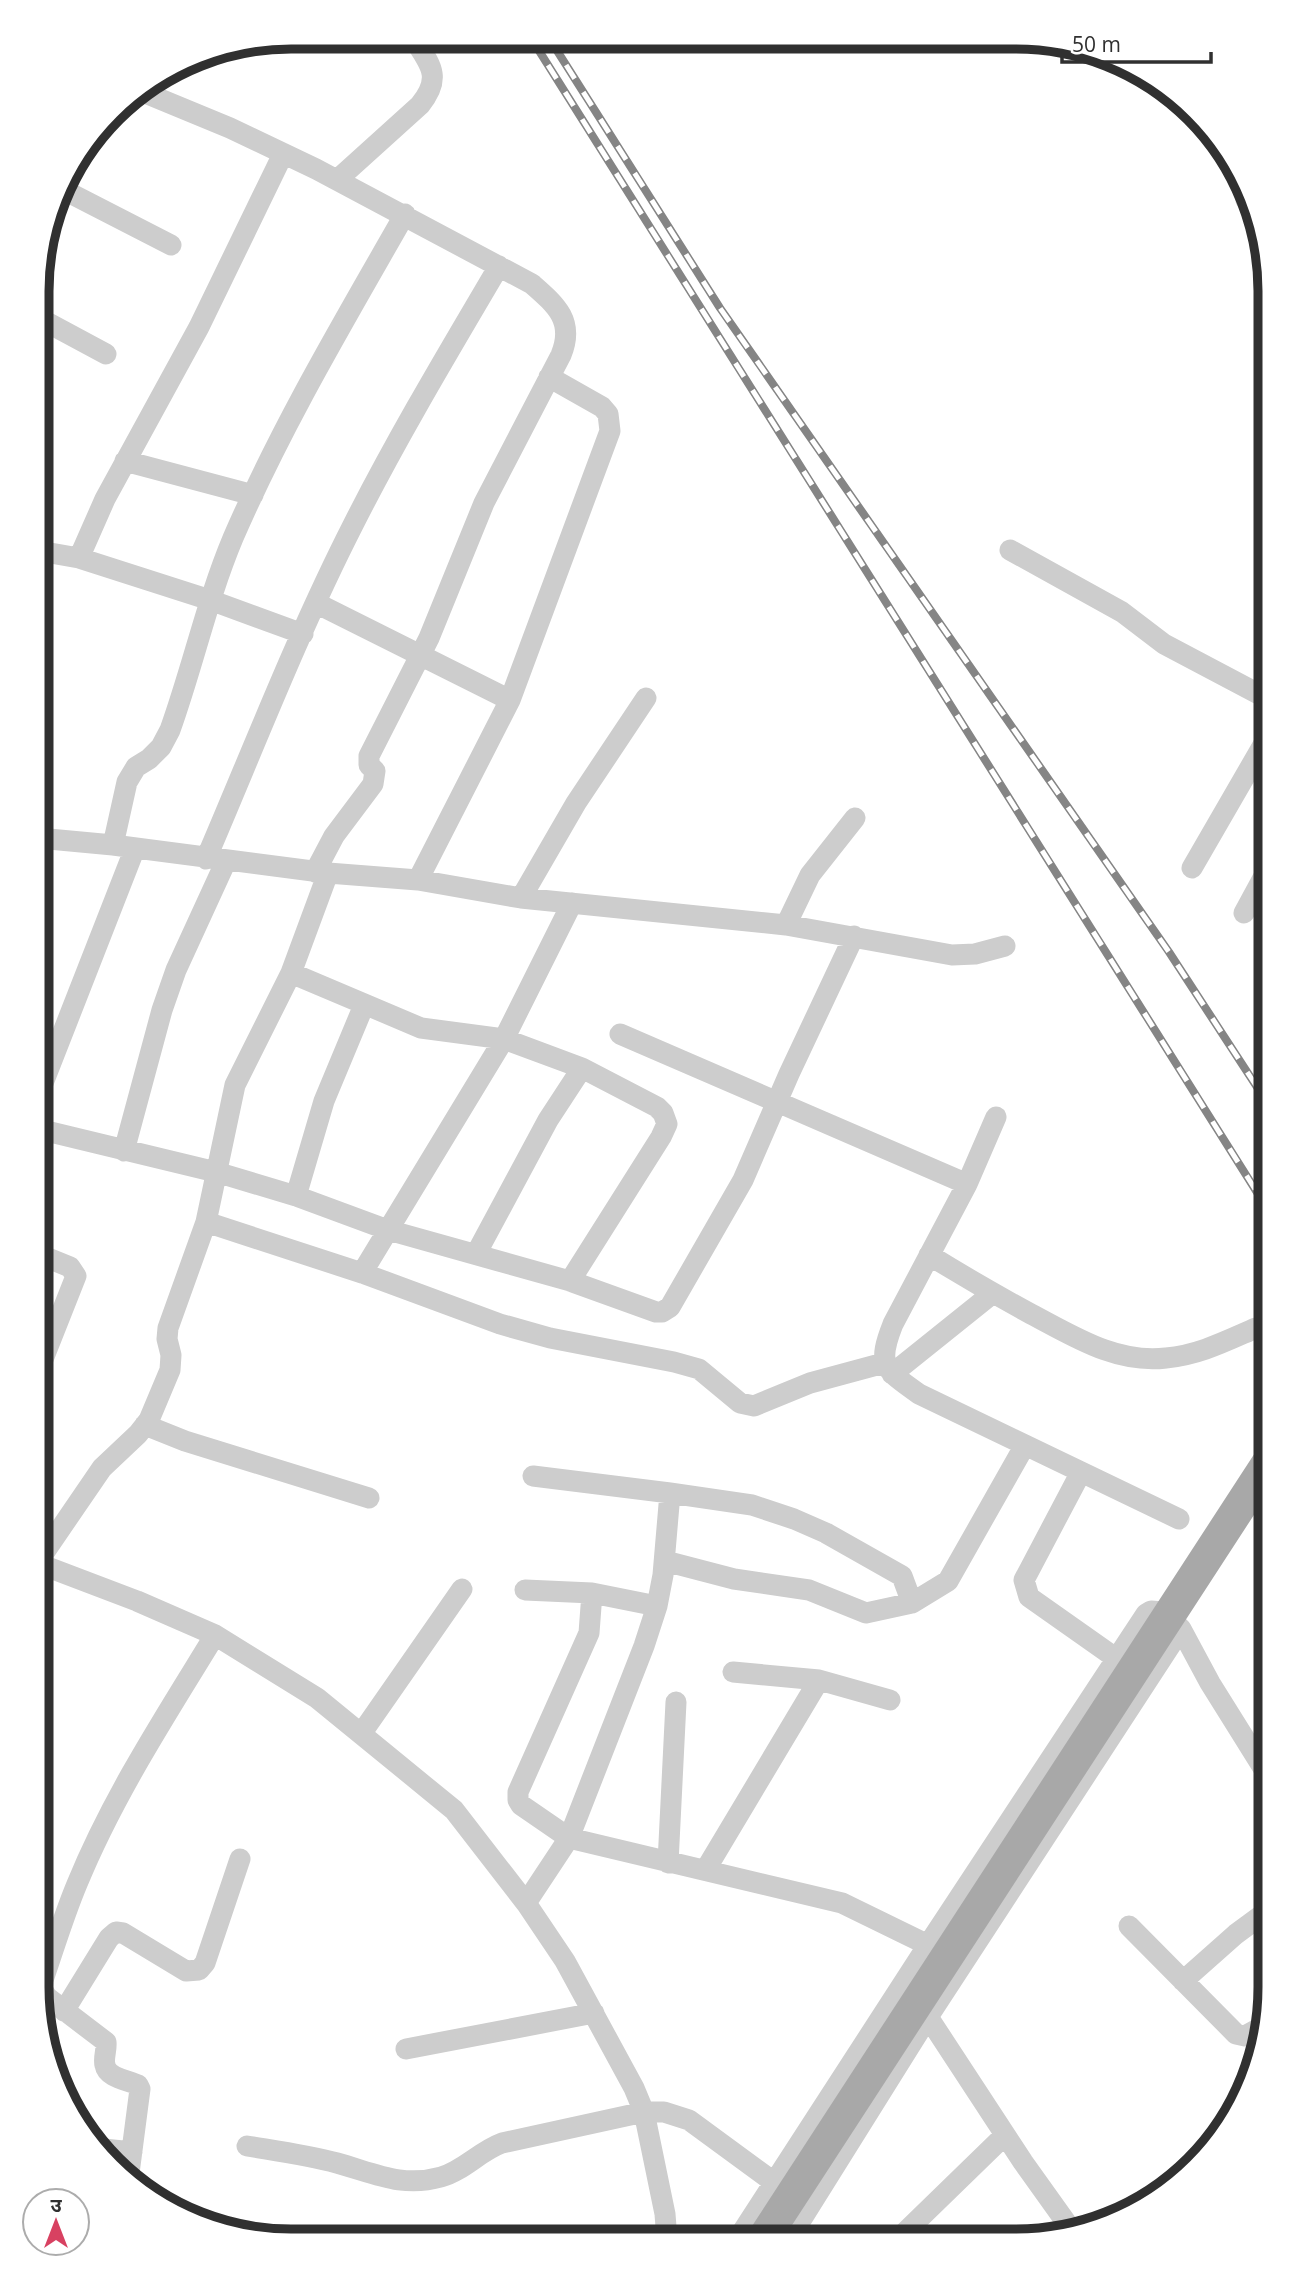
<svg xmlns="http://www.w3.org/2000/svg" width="1307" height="2278" font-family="'Open Sans','Noto Sans Devanagari',sans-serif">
  <rect width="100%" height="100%" fill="#fff"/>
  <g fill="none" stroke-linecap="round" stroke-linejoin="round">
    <path stroke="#cdcdcd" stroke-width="21" d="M138 90 230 128 316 169 532 284C556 305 575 321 561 355L484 503 429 638 369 756V765L375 771 373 784 334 836 315 872
      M337 180 420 105C443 77 430 64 413 38
      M60 188 171 245
      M1246 200 1253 203
      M39 318 106 354
      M125 461 253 495
      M1010 550 1122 612 1164 644 1270 700
      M39 551 79 558 105 499 199 327 283 154
      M79 558 210 600 303 634
      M316 603 510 700
      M38 838 113 845 328 873 418 880 521 898 786 925 810 875 855 818
      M113 845 127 782 136 767 149 759 161 747 170 730C193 666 207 600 233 538 282 425 344 321 405 214
      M206 859C254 747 298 633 353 525 398 436 449 351 499 266
      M1192 868 1270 733
      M418 880 510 700 610 431 608 414 602 407 549 377
      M521 898 576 803 646 698
      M1244 913 1270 865
      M786 925 952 955 975 954 1005 946
      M291 973 421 1028 504 1039 582 1068 657 1107 663 1113 667 1124 661 1137 570 1281
      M620 1034 967 1184
      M38 1096 135 848
      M996 1117 967 1184 893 1324C876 1367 885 1369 919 1394L1179 1519
      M38 1129 216 1172 296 1196 388 1230 570 1281 656 1312H662L670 1307 743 1180 789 1074 854 936
      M124 1151 162 1010 176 970 226 861
      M296 1196 324 1101 364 1005
      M206 1222 362 1273 500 1324 550 1338 674 1362 699 1369 740 1403 754 1406 810 1383 884 1363
      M476 1254 548 1120 582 1068
      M929 1255C963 1276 996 1295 1031 1314 1073 1336 1116 1364 1166 1358 1199 1355 1226 1341 1256 1328
      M362 1273 504 1039 572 903
      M38 1372 76 1276 70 1267 38 1254
      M892 1374 993 1293
      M145 1425 185 1441 369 1498
      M1081 1472 1024 1580 1029 1597 1117 1659
      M533 1476 670 1493 752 1505 794 1519 826 1533 902 1576 912 1603 866 1613 809 1590 734 1579 665 1561
      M37 1563 137 1601 215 1635 317 1698 454 1810 526 1903 565 1961 634 2088 644 2112 665 2214 667 2240
      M37 1563 102 1468 138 1434 149 1420 170 1370 171 1355 167 1339 168 1328 206 1222 235 1085 291 973 328 873
      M525 1590 592 1593 657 1606
      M592 1593 589 1633 518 1792V1800L521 1805 569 1838 842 1903 928 1945
      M912 1603 948 1581 1025 1445
      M733 1672 819 1680 890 1700
      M361 1734 462 1589
      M668 1863 676 1702
      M706 1869 819 1680
      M526 1903 569 1838 644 1646 657 1606 663 1575 670 1493
      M1129 1926 1236 2034 1245 2036 1265 2025
      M1183 1981 1236 1934 1270 1909
      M919 2010 928 2017 1023 2162 1073 2232
      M64 2011 109 1938 116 1932 123 1933 186 1971 199 1970 205 1963 240 1859
      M406 2049 594 2013
      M247 2146C277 2151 307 2155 337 2163 374 2173 402 2188 441 2177 463 2171 480 2151 502 2143L644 2112H664L689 2120 775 2183
      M104 2149 132 2152
      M128 2181 140 2089 138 2085C128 2080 107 2078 105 2065 103 2058 107 2050 106 2042L47 1997 42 1989 43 1980C54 1948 64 1915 77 1884 113 1796 166 1715 215 1635
      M737 2240 928 1945 1146 1614 1151 1611 1164 1612 1181 1629 1210 1683 1270 1779
      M788 2241 928 2017 1181 1629
      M896 2241 1005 2135"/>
    <g stroke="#858585" stroke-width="8">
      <path id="rail" d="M531 38 1270 1213
        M549 38 720 308 1169 952 1270 1107"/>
    </g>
    <use href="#rail" stroke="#fff" stroke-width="5" stroke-dasharray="16" stroke-linecap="butt"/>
    <path stroke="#a8a8a8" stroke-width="33" d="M762 2241 1270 1460"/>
  </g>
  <path d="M0 0H1307V2278H0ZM291 49H1016A242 242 0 0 1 1258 291V1987A242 242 0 0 1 1016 2229H291A242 242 0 0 1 49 1987V291A242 242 0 0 1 291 49Z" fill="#fff" fill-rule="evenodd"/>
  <path fill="none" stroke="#303030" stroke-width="9" d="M291 49H1016A242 242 0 0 1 1258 291V1987A242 242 0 0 1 1016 2229H291A242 242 0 0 1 49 1987V291A242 242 0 0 1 291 49Z"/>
  <g transform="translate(56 2222)"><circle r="33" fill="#ffffff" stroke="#acacac" stroke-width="2"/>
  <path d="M0-5L12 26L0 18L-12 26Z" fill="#d84161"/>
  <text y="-10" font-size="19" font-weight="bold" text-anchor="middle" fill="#303030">उ</text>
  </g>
  <path d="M1062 52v10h149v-10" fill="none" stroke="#303030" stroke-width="3.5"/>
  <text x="1072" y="52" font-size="21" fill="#303030" stroke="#ffffff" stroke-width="5" paint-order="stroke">50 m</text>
</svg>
